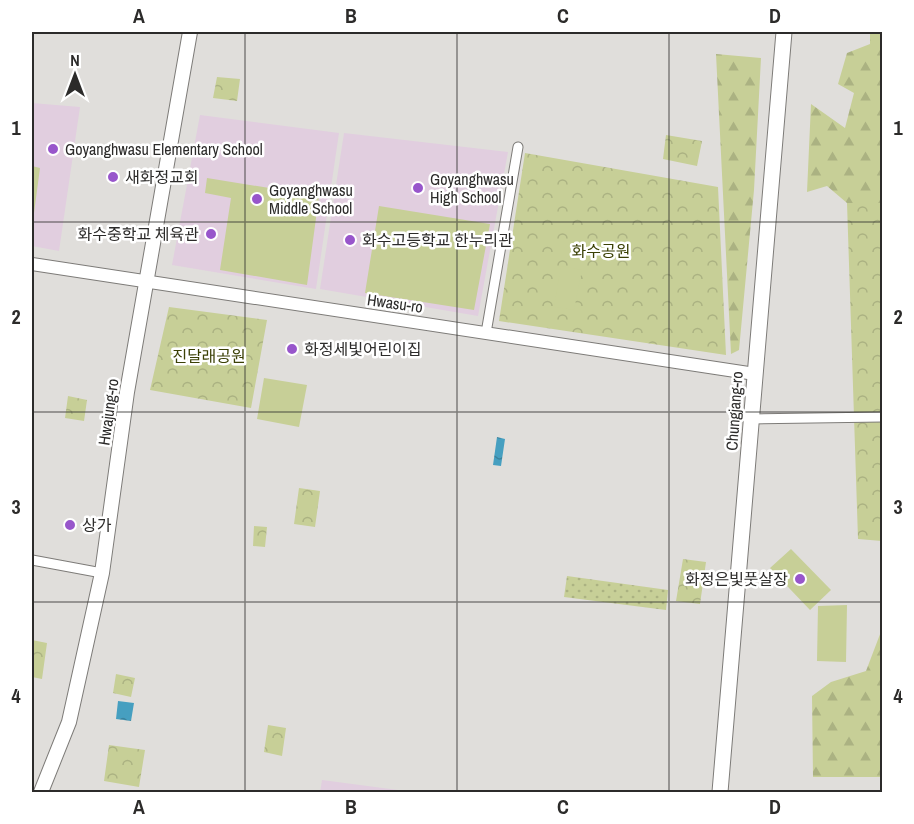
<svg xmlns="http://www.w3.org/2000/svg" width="914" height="824" font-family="'Archivo Narrow','Noto Sans KR',sans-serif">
  <defs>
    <pattern id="grass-dots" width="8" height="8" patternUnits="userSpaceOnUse" patternTransform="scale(1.5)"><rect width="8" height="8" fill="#c7cf97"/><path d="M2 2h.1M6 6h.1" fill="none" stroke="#abb282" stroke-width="1.8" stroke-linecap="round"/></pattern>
    <pattern id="forest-firs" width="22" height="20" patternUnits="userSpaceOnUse" patternTransform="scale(1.5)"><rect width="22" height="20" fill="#c7cf97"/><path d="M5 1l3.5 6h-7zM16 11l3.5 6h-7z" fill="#abb282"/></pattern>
    <pattern id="park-crowns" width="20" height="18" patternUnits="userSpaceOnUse" patternTransform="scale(1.5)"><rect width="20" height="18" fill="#c7cf97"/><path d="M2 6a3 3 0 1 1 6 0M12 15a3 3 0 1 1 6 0" fill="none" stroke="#abb282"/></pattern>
    <pattern id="water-ripples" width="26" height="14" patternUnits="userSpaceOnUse" patternTransform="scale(1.5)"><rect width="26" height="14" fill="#469fc0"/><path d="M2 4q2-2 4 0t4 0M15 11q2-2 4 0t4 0" fill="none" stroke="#3b829c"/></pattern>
  </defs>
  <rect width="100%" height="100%" fill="#e0dedb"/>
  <path fill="#e1cedf" d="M32 103 80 107 59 251 32 246Z
    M200 115 339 133 316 289 172 265Z
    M344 133 508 152 478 316 320 289Z
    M322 780 413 792H320Z"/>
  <path fill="url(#grass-dots)" d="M567 576 668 590 666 610 564 597Z"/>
  <path fill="url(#forest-firs)" d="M870 32H882V203H847L827 186 807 192 811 104 845 128 854 93 838 84 847 53 870 44Z
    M716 54 761 58 754 190 739 350 731 354Z
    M882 629V777H813L812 696 831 682 866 671Z"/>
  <path fill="url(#park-crowns)" d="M217 77 240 79 237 101 213 98Z
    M666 135 702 141 697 166 663 159Z
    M525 153 718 187 726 355 499 321Z
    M847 203H882V541L858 539Z
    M169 307 267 320 251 408 150 390Z
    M68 396 87 400 84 421 65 418Z
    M299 488 320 491 315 527 294 524Z
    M254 526 267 527 265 547 253 546Z
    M683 559 706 562 700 604 676 601Z
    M32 640 47 643 42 679 32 677Z
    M116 674 135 678 131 697 113 693Z
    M268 725 286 728 282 756 264 752Z
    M109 745 145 750 139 787 104 781Z"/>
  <path fill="#c7cf97" d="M32 166 40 168 32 228Z
    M207 178 319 196 307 285 220 270 231 198 205 193Z
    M379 206 490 224 474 310 365 293Z
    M561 266 582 270 574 310 554 307Z
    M264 378 307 385 299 427 257 419Z
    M791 549 831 590 810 610 770 568Z
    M847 605 846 662 817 661 818 606Z"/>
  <path fill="url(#water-ripples)" d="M497 437 505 439 501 466 493 465Z
    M118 701 134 703 131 721 116 719Z"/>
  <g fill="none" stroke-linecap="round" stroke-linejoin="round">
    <g stroke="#7d7b78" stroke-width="11">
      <path id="minor" d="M486 333 518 147
        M751 419 882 417
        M32 560 102 573"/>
    </g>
    <g stroke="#7d7b78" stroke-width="14">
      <path id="tertiary" d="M32 264 755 374"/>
    </g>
    <g stroke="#7d7b78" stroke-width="16">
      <path id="secondary" d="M41 792 69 722 102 573 127 392 190 32"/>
    </g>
    <g stroke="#7d7b78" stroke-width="17">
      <path id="primary" d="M720 792 784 32"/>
    </g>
    <use href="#minor" stroke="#fff" stroke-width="9"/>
    <use href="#tertiary" stroke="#fff" stroke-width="12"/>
    <use href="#secondary" stroke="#fff" stroke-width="14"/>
    <use href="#primary" stroke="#fff" stroke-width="15"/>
  </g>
  <path fill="none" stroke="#2c2b2a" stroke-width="1.5" stroke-opacity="0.55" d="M245 32V792M457 32V792M669 32V792M32 222H882M32 412H882M32 602H882"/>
  <g fill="#9856cb" stroke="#fff" stroke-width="2">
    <circle cx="53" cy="149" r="6"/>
    <circle cx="113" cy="177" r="6"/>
    <circle cx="418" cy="188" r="6"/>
    <circle cx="257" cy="199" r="6"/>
    <circle cx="211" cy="234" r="6"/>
    <circle cx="350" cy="240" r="6"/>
    <circle cx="292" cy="349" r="6"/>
    <circle cx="70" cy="525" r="6"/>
    <circle cx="800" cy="579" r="6"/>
  </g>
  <g text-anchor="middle" stroke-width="5" stroke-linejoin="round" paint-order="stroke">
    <g font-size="16" fill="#2c2b2a" stroke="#fff" text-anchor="start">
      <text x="65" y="155">Goyanghwasu Elementary School</text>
      <text x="125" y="183">새화정교회</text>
      <text x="430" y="185">Goyanghwasu<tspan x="430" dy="18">High School</tspan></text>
      <text x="269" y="196">Goyanghwasu<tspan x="269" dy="18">Middle School</tspan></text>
      <text x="199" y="240" text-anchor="end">화수중학교 체육관</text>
      <text x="362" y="246">화수고등학교 한누리관</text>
      <text x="304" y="355">화정세빛어린이집</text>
      <text x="82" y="531">상가</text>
      <text x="788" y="585" text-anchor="end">화정은빛풋살장</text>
    </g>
    <g font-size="16" fill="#3b4005" stroke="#fff">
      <text x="601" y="257">화수공원</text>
      <text x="209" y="362">진달래공원</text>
    </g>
    <g font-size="16" fill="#2c2b2a" stroke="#fff">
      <text transform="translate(395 303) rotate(8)" y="6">Hwasu-ro</text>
      <text transform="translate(734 411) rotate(-86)" y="6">Chungjang-ro</text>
      <text transform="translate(108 412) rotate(-82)" y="6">Hwajung-ro</text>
    </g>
  </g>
  <rect width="914" height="824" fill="none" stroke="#ffffff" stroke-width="66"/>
  <g transform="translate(75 75)" stroke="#ffffff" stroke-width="4.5" paint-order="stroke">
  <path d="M0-4.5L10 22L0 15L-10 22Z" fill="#2c2b2a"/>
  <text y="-9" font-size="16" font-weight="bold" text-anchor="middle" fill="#2c2b2a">N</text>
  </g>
  <rect x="33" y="33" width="848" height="758" fill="none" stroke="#2c2b2a" stroke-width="2"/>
  <g font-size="20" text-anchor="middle" font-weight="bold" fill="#2c2b2a">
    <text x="139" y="23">A</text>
    <text x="351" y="23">B</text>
    <text x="563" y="23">C</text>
    <text x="775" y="23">D</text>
    <text x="16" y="135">1</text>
    <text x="898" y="135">1</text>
    <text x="16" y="324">2</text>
    <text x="898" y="324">2</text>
    <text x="16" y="514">3</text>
    <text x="898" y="514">3</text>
    <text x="16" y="703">4</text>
    <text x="898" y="703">4</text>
    <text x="139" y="814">A</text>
    <text x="351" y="814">B</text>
    <text x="563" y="814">C</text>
    <text x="775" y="814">D</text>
  </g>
</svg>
